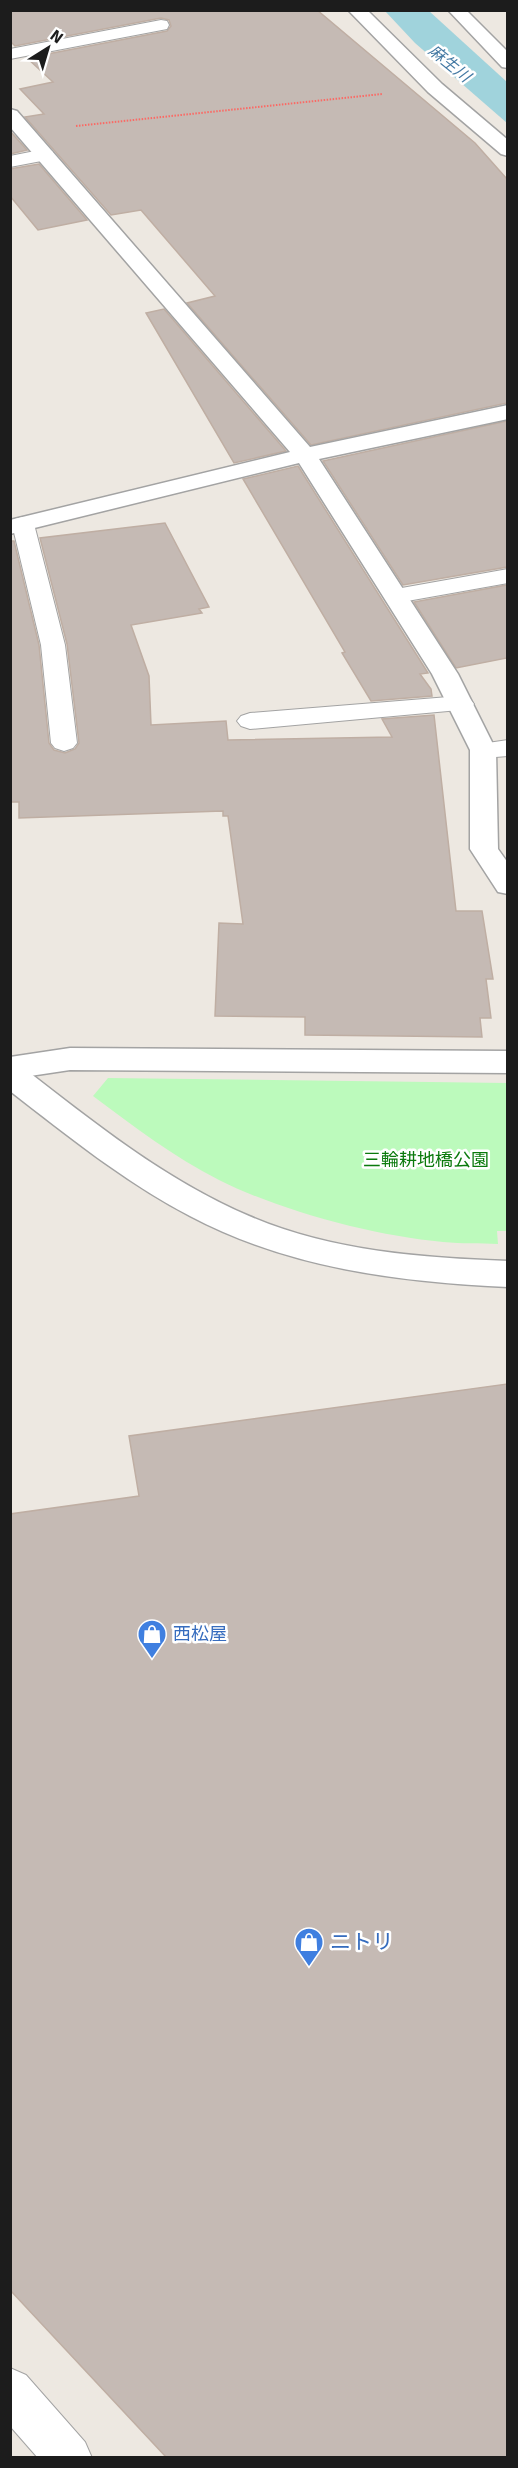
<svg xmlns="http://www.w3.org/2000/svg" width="518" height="2468" font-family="Signika,'Noto Sans JP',sans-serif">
  <rect width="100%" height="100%" fill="#ede8e1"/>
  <path fill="#bcfabc" d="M108 1078 507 1083V1231H497L498 1244C480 1243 462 1244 443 1242 374 1236 281 1211 219 1180 174 1157 133 1126 93 1096Z"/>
  <path fill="#a0d3dc" d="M385 11H429L507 82V123L415 43Z"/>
  <path fill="#c5bab4" stroke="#bfaea3" stroke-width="1.5" d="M10 10H317L475 143 507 179V403L311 445 187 303 215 296 141 210 111 215 25 117 44 114 20 89 53 82 27 58 167 31 171 26 169 20 161 18 15 46 10 41Z
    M10 131 27 150 10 154Z
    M39 164 87 220 38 230 10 196V169Z
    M164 309 286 451 234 463 146 313Z
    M507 421V567L403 585 323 461Z
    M298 466 428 673 420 674 431 689 432 696 371 701 342 653 345 652 243 479Z
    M165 523 209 607 199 609 202 613 131 625 149 676 151 725 226 721 228 740 392 737 382 719 434 715 456 911H482L493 979H486L491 1018H480L482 1037 305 1035V1017L215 1016 219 923 243 924 228 816H223V811L19 818V802H10V541H14L39 645 49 743 54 750 65 753 75 749 79 743 67 644 40 538Z
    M507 585V658L456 668 414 602Z
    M507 1384V2457H166L10 2290V1514L139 1496 129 1436Z"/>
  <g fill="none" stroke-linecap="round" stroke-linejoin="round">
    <g stroke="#a3a3a3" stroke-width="2">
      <path id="service" d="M161 20 167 21 169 25 167 29 10 59V49Z
        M45 149 52 151 54 155 52 159 10 167V156Z
        M23 517 31 519 34 524 65 645 77 743 73 748 64 751 55 748 51 743 41 645 12 524 15 519Z
        M508 569V583L396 603 388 601 384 596 388 591 396 589Z
        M461 696 470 699 474 704 470 709 250 729 241 726 237 721 241 716 250 713Z
        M508 740V756L483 758 474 755 470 750 474 745Z
        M10 2368 26 2375 85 2442 92 2458H38L10 2426Z"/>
    </g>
    <g stroke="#a3a3a3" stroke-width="3">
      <path id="minor" d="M348 10H367L442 84 508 140V156L501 154 428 92Z
        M448 10H466L508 52V68L502 67Z
        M10 109 17 111 310 447 508 405V419L319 459 458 674 496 750 498 849 508 863V894L498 892 470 849V750L432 674 299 463 10 534V520L290 452 10 127Z
        M70 1048 508 1051V1073L70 1070 10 1079V1057Z"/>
    </g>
    <g stroke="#a3a3a3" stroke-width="3">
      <path id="tertiary" d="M10 1063 21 1066C93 1122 165 1180 249 1216 330 1251 420 1258 508 1261V1287C398 1282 288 1268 190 1216 125 1182 68 1136 10 1091Z"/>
    </g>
    <path stroke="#fb6964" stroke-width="2" stroke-dasharray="1.5 1.5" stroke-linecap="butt" d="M76 126 382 94"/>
    <use href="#service" fill="#fff" fill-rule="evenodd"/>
    <use href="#minor" fill="#fff" fill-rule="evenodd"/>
    <use href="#tertiary" fill="#fff" fill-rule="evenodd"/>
  </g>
  <defs>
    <g id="shop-pin" transform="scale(1.5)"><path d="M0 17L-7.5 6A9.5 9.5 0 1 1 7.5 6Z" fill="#3f7fe0" stroke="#fff"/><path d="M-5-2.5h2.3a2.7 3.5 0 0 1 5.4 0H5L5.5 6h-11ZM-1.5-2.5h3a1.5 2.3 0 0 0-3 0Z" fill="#fff"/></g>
  </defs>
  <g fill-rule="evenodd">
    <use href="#shop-pin" x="152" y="1634"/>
    <use href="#shop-pin" x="309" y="1942"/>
  </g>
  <g text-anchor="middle" stroke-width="5" stroke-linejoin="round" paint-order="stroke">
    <g font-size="16" font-style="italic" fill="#457aa4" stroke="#fff">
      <text transform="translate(450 63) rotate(39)" y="6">麻生川</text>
    </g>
    <g font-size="18" fill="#0a7a0c" stroke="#fff">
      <text x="426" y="1166">三輪耕地橋公園</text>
    </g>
    <g font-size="18" fill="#366cbe" stroke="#fff" text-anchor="start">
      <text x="173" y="1640">西松屋</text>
    </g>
    <g font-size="21" fill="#366cbe" stroke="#fff" text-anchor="start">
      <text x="330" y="1949">ニトリ</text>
    </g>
  </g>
  <rect width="518" height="2468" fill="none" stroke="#1c1c1c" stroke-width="24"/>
  <g transform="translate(48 48) rotate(37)" stroke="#ffffff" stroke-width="4.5" paint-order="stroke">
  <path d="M0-4.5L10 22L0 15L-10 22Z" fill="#1c1c1c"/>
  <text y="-9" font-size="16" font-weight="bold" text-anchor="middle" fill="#1c1c1c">N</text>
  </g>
</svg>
